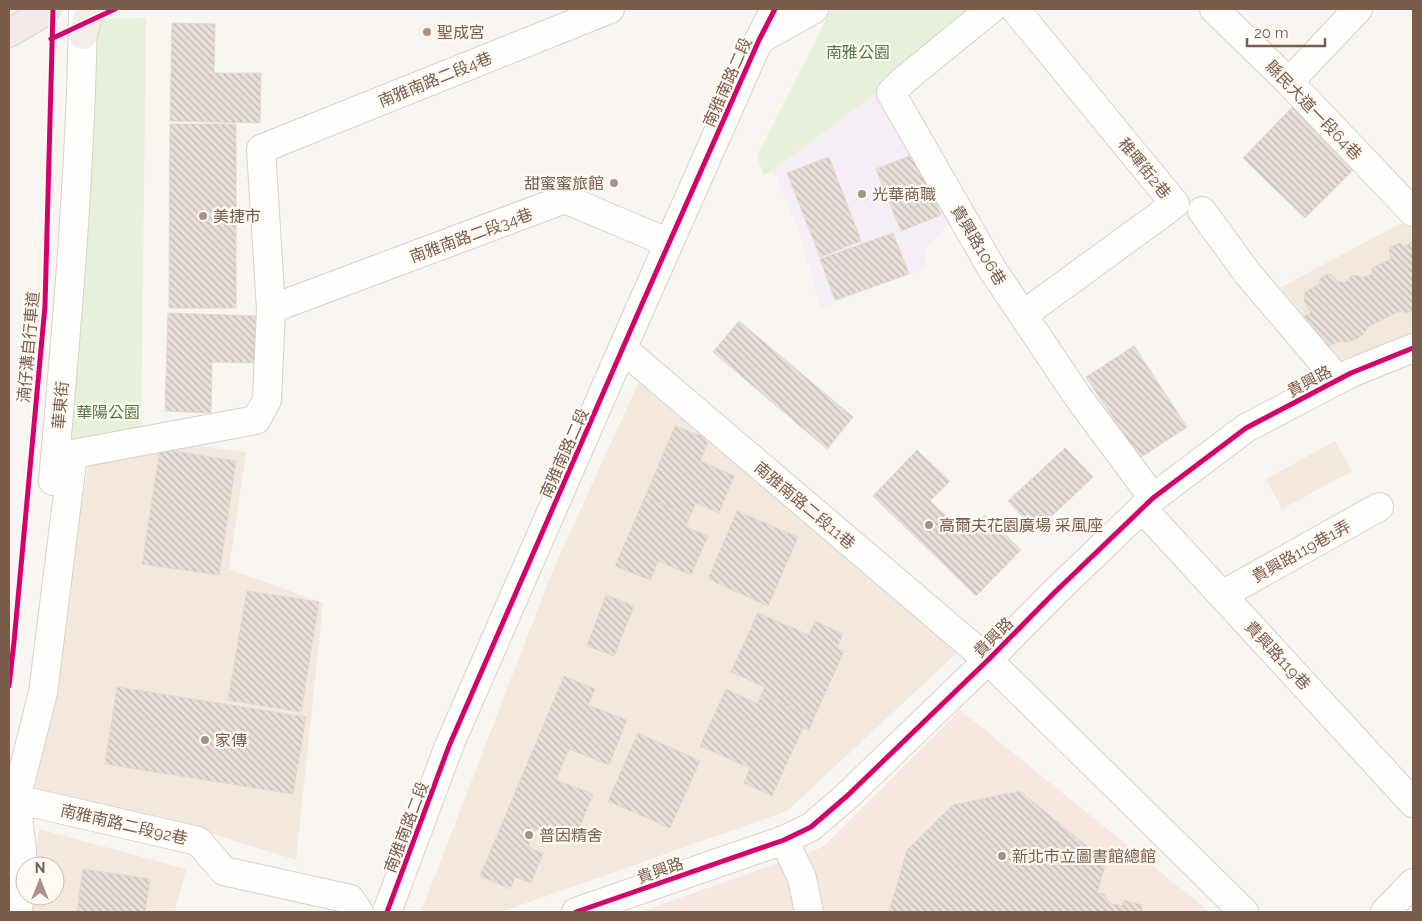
<svg xmlns="http://www.w3.org/2000/svg" width="1422" height="921" font-family="Raleway,'Noto Sans TC',sans-serif">
  <defs>
    <pattern id="building-back-hatch" width="6" height="6" patternUnits="userSpaceOnUse" patternTransform="scale(1.25)"><rect width="6" height="6" fill="#e6ded7"/><path d="M-1 5l2 2M0 0l6 6M5-1l2 2" fill="none" stroke="#bfb7b1"/></pattern>
  </defs>
  <rect width="100%" height="100%" fill="#f9f5f0"/>
  <path fill="#f2e8de" d="M1413 217V331L1332 369 1272 292Z
    M642 375 958 652 787 811 501 912H421L553 570Z
    M1335 441 1352 471 1282 509 1266 479Z
    M166 442 246 452 229 569 323 603 296 860 204 831 35 791 88 466Z
    M39 829 186 869 175 912H31L32 896H55V866H35Z"/>
  <path fill="#f6e8e1" d="M960 710 1210 912H640L823 847Z"/>
  <path fill="#f6eef6" d="M882 89 955 218 926 247 924 269 820 308 800 234 773 170Z"/>
  <path fill="#e7f0db" d="M831 9H977L882 89 773 170 764 175 757 156Z
    M146 18 141 450 71 446 84 285 92 45 103 19Z"/>
  <path fill="url(#building-back-hatch)" stroke="#e2d8d2" d="M172 23 215 24 214 73H261L260 123 170 121Z
    M1298 101 1361 162 1305 218 1243 158Z
    M170 124H236V308H169Z
    M917 153 941 215 901 231 876 169Z
    M829 157 861 241 820 257 787 173Z
    M893 233 909 274 835 300 820 259Z
    M1413 242V311L1405 313 1400 311 1369 326 1363 335 1354 340 1346 342 1341 341 1322 349 1304 316 1311 313 1304 301 1305 292 1320 284V280L1322 277 1328 274 1332 275 1337 281 1344 283 1351 276 1357 275 1362 278 1372 274V268L1391 259 1389 253 1390 247 1400 243 1403 247Z
    M168 313 256 316 254 363 212 362 211 413 165 411Z
    M739 321 853 417 827 449 713 352Z
    M1134 346 1187 427 1140 458 1086 377Z
    M675 426 709 439 700 461 734 476 719 513 696 503 690 516 645 497Z
    M1065 448 1093 477 1036 531 1008 501Z
    M160 449 236 461 219 575 142 564Z
    M917 450 950 481 930 501 966 535 985 515 1021 550 976 596 873 496Z
    M645 497 690 516 686 527 708 536 691 575 658 561 650 580 615 566Z
    M737 511 798 537 768 606 708 579Z
    M247 591 319 602 301 712 228 700Z
    M606 595 634 606 614 656 587 646Z
    M758 613 809 635 815 621 843 634 837 648 844 651 814 718 761 695 765 687 731 672Z
    M564 676 595 689 588 705 627 720 609 765 569 749 556 780 593 794 573 844 535 829 528 847 543 853 531 883 515 877 510 889 480 876Z
    M117 687 306 717 293 794 105 764Z
    M726 689 758 704 761 695 814 718 809 730 803 728 772 796 744 783 750 768 700 746Z
    M638 733 700 761 670 828 608 801Z
    M1020 791 1106 862 1097 893 1104 894 1109 903 1122 906 1124 900 1142 905 1141 911 1144 912H889L907 850 953 805Z
    M83 869 150 879 145 912H77Z"/>
  <g fill="none" stroke-linecap="round" stroke-linejoin="round">
    <g stroke="#d7d1cb" stroke-width="30">
      <path id="minor" d="M991 9 904 80 891 93 992 269 1078 397 1153 498
        M1015 9 1175 204 1023 315
        M1214 9 1289 82 1413 212
        M759 40 814 9
        M1289 82 1358 9
        M1202 211 1248 274 1338 380
        M271 309 565 199 669 243
        M623 349 988 660 1244 912
        M53 481C67 324 81 168 83 10
        M1142 508 1413 803
        M1222 595 1379 507
        M784 840 802 878 809 912
        M18 912 22 850 16 799 18 782
        M359 912 350 899 224 871 198 841 16 799 43 693 73 454 256 420 267 400 271 309 261 149 610 9
        M387 912 449 746 642 304 759 40 775 9
        M576 912 784 840 811 827 847 796 988 660 1054 593 1153 498 1246 428 1351 373 1413 348
        M1385 912 1413 883"/>
    </g>
    <g stroke="#dad1cc" stroke-width="30">
      <path id="major" d="M83 35 88 16 92 9"/>
    </g>
    <g stroke="#dad1cc" stroke-width="30">
      <path id="highway" d="M9 33 38 16 46 9"/>
    </g>
    <use href="#minor" stroke="#fefefd" stroke-width="28"/>
    <use href="#major" stroke="#f3eee8" stroke-width="28"/>
    <use href="#highway" stroke="#f2eae7" stroke-width="28"/>
    <g stroke="#fffaf3" stroke-width="8">
      <path id="cycleway" d="M51 39 115 9
        M9 686 14 642 45 306 53 9
        M387 912 449 746 642 304 759 40 775 9
        M576 912 784 840 811 827 847 796 988 660 1054 593 1153 498 1246 428 1351 373 1413 348"/>
    </g>
    <use href="#cycleway" stroke="#d6006c" stroke-width="5"/>
  </g>
  <g fill="#a69286" stroke="#fffaf3" stroke-width="2">
    <circle cx="427" cy="32" r="5"/>
    <circle cx="614" cy="183" r="5"/>
    <circle cx="862" cy="194" r="5"/>
    <circle cx="203" cy="216" r="5"/>
    <circle cx="929" cy="525" r="5"/>
    <circle cx="205" cy="740" r="5"/>
    <circle cx="529" cy="835" r="5"/>
    <circle cx="1002" cy="856" r="5"/>
  </g>
  <g text-anchor="middle" stroke-width="4.5" stroke-linejoin="round" paint-order="stroke">
    <g font-size="16" fill="#7a5c4d" stroke="#fffaf3" text-anchor="start">
      <text x="437" y="38">聖成宮</text>
      <text x="604" y="189" text-anchor="end">甜蜜蜜旅館</text>
      <text x="872" y="200">光華商職</text>
      <text x="213" y="222">美捷市</text>
      <text x="939" y="531">高爾夫花園廣場 采風座</text>
      <text x="215" y="746">家傳</text>
      <text x="539" y="841">普因精舍</text>
      <text x="1012" y="862">新北市立圖書館總館</text>
    </g>
    <g font-size="16" fill="#537a41" stroke="#fffaf3">
      <text x="858" y="58">南雅公園</text>
      <text x="108" y="418">華陽公園</text>
    </g>
    <g font-size="16" fill="#7a5c4d" stroke="#fffaf3">
      <text transform="translate(435 79) rotate(-22)" y="6">南雅南路二段4巷</text>
      <text transform="translate(727 82) rotate(-66)" y="6">南雅南路二段</text>
      <text transform="translate(1314 110) rotate(46)" y="6">縣民大道一段64巷</text>
      <text transform="translate(1145 168) rotate(51)" y="6">稚暉街2巷</text>
      <text transform="translate(471 235) rotate(-20)" y="6">南雅南路二段34巷</text>
      <text transform="translate(979 245) rotate(59)" y="6">貴興路106巷</text>
      <text transform="translate(28 347) rotate(-85)" y="6">湳仔溝自行車道</text>
      <text transform="translate(1309 381) rotate(-28)" y="6">貴興路</text>
      <text transform="translate(60 405) rotate(-85)" y="6">華東街</text>
      <text transform="translate(564 453) rotate(-66)" y="6">南雅南路二段</text>
      <text transform="translate(805 505) rotate(40)" y="6">南雅南路二段11巷</text>
      <text transform="translate(1301 551) rotate(-29)" y="6">貴興路119巷1弄</text>
      <text transform="translate(993 637) rotate(-45)" y="6">貴興路</text>
      <text transform="translate(1278 655) rotate(47)" y="6">貴興路119巷</text>
      <text transform="translate(124 824) rotate(13)" y="6">南雅南路二段92巷</text>
      <text transform="translate(406 827) rotate(-69)" y="6">南雅南路二段</text>
      <text transform="translate(660 870) rotate(-19)" y="6">貴興路</text>
    </g>
  </g>
  <rect width="1422" height="921" fill="none" stroke="#7a5c4d" stroke-width="20"/>
  <g transform="translate(40 881)"><circle r="24" fill="#fffaf3" stroke="#cabbb1"/>
  <path d="M0-4L9 19L0 12L-9 19Z" fill="#a69286"/>
  <text y="-8" font-size="14" font-weight="bold" text-anchor="middle" fill="#7a5c4d">N</text>
  </g>
  <path d="M1247 38v8h78v-8" fill="none" stroke="#7a5c4d" stroke-width="2.5"/>
  <text x="1254" y="38" font-size="15" fill="#7a5c4d" stroke="#fffaf3" stroke-width="4" paint-order="stroke">20 m</text>
</svg>
